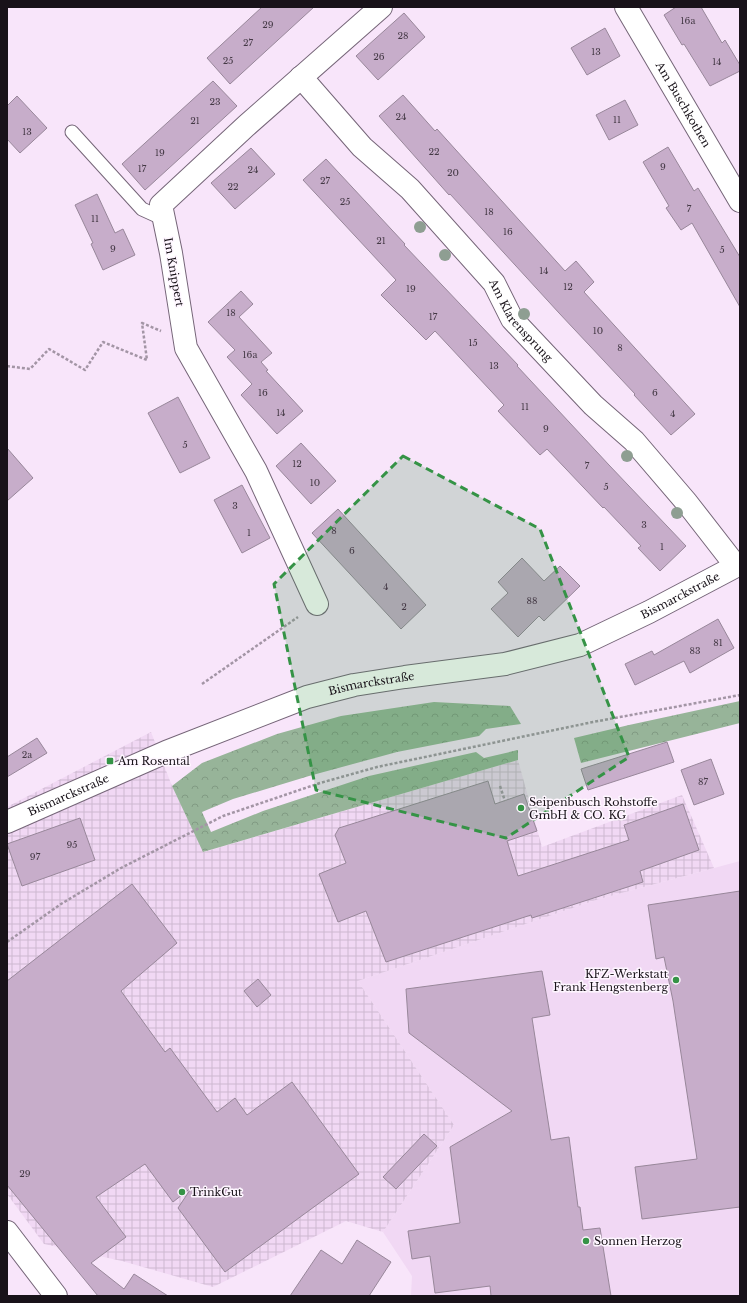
<svg xmlns="http://www.w3.org/2000/svg" width="747" height="1303" font-family="'Libre Baskerville',serif">
  <defs>
    <pattern id="industrial-grid" width="8" height="8" patternUnits="userSpaceOnUse"><rect width="8" height="8" fill="#f1d8f4"/><path d="M0 4h8M4 0v8" fill="none" stroke="#ceb8d1"/></pattern>
    <pattern id="forest-crowns" width="20" height="18" patternUnits="userSpaceOnUse"><rect width="20" height="18" fill="#97b499"/><path d="M2 6a3 3 0 1 1 6 0M12 15a3 3 0 1 1 6 0" fill="none" stroke="#819a83"/></pattern>
  </defs>
  <rect width="100%" height="100%" fill="#f8e5fa"/>
  <path fill="#f1d8f4" d="M740 861V1296H411L412 1276 383 1232 454 1125 358 981 596 900Z"/>
  <path fill="url(#industrial-grid)" d="M151 732 172 786 204 852 518 760 542 847 682 795 714 868 596 900 358 981 454 1125 383 1232 346 1221 213 1287 122 1261 44 1244 7 1194V807Z"/>
  <path fill="url(#forest-crowns)" d="M740 701V723L581 763 574 738 629 725Z
    M434 702 510 706 521 724 486 729 479 736 397 752 309 776 233 799 202 812 211 832 263 811 369 776 476 752 484 758 518 750V760L203 852 172 786 202 763 277 734 341 716Z"/>
  <path fill="#c7adca" stroke="#98879a" d="M262 7H314L230 84 207 58Z
    M676 7H701L722 43 725 40 740 65V71L710 86 684 44 682 45 664 15Z
    M404 13 425 37 378 80 356 56Z
    M605 28 620 56 587 75 571 48Z
    M213 81 237 106 145 190 122 164Z
    M403 95 435 131 437 129 565 271 576 261 594 282 584 292 695 414 671 435 634 395 635 394 559 313 450 194 449 195 379 116Z
    M17 96 47 128 20 153 7 139V106Z
    M625 100 638 125 609 140 596 115Z
    M668 147 694 191 698 188 740 257V307L692 223 681 230 666 208 669 206 643 162Z
    M251 148 275 174 235 209 211 183Z
    M326 159 405 244 404 245 518 365 517 366 609 465 686 546 660 571 638 548 641 546 604 507 603 508 547 449 540 455 498 411 504 405 435 331 426 340 381 295 396 280 303 180Z
    M97 194 115 233 123 229 135 255 103 270 91 244 93 243 75 205Z
    M241 291 253 304 239 317 272 353 261 362 268 370 266 371 303 411 277 434 241 395 252 384 227 357 235 350 208 322Z
    M178 397 210 458 180 473 148 413Z
    M301 443 336 481 311 504 276 466Z
    M7 448 33 478 7 501Z
    M242 485 270 538 242 553 214 500Z
    M338 509 426 605 401 629 312 533Z
    M522 558 544 581 560 566 580 586 544 621 539 616 518 637 491 609 508 593 498 582Z
    M718 619 734 648 690 673 684 661 635 685 625 664 652 651 654 655Z
    M37 738 47 753 7 777V757Z
    M667 742 674 762 588 790 581 769Z
    M711 759 724 794 694 805 681 770Z
    M488 781 495 804 524 794 537 831 507 841 518 876 629 840 624 825 683 804 699 850 640 871 643 882 532 918 531 915 386 962 366 911 338 922 319 874 346 863 335 835 339 828Z
    M80 818 95 860 22 886 7 844Z
    M132 884 177 943 121 991 165 1052 170 1048 217 1112 235 1098 247 1115 292 1082 359 1174 225 1272 178 1208 192 1187 173 1202 145 1164 96 1197 126 1237 91 1263 124 1289 134 1274 168 1296H98L7 1185V981Z
    M740 891V1207L642 1219 635 1167 697 1159 673 1001 664 957 656 959 648 905Z
    M542 971 550 1015 532 1018 551 1140 569 1137 578 1207H580L583 1230 600 1228 611 1296H491L490 1286 435 1293 430 1256 412 1259 408 1231 460 1223 450 1147 512 1111 409 1033 406 989Z
    M258 979 271 995 257 1007 244 991Z
    M424 1134 437 1146 396 1189 383 1177Z
    M357 1240 391 1262 369 1296H290L321 1250 342 1264Z"/>
  <g fill="none" stroke-linecap="round" stroke-linejoin="round">
    <g stroke="#756578" stroke-width="15">
      <path id="service" d="M72 132 142 209 164 219"/>
    </g>
    <g stroke="#756578" stroke-width="24">
      <g id="minor">
        <path id="s1" d="M626 7 740 201"/>
        <path id="s2" d="M301 77 362 147 410 189 494 283 512 319 593 405 634 441 687 503 736 566"/>
        <path d="M317 604 256 471 186 348 171 253 161 205 246 126 381 7"/>
        <path d="M7 1232 56 1296"/>
      </g>
    </g>
    <g stroke="#756578" stroke-width="24">
      <g id="tertiary">
        <path id="s3" d="M7 822 166 752 307 697 354 685 405 677 505 664 580 645 649 612 740 564"/>
      </g>
    </g>
    <path stroke="#a395a5" stroke-width="2.5" stroke-dasharray="3 2" stroke-linecap="butt" d="M7 366 30 369 49 349 85 370 103 342 147 360 142 323 161 331
      M202 684 298 617
      M500 786 505 801
      M7 942 61 904 121 868 223 816 320 783 377 767 593 722 740 695"/>
    <use href="#service" stroke="#fff" stroke-width="13"/>
    <use href="#minor" stroke="#fff" stroke-width="22"/>
    <use href="#tertiary" stroke="#fff" stroke-width="22"/>
  </g>
  <g fill="#8e9e92">
    <circle cx="420" cy="227" r="6"/>
    <circle cx="445" cy="255" r="6"/>
    <circle cx="524" cy="314" r="6"/>
    <circle cx="627" cy="456" r="6"/>
    <circle cx="677" cy="513" r="6"/>
  </g>
  <path fill="#359346" fill-opacity="0.2" stroke="#359346" stroke-width="3" stroke-dasharray="8 5" stroke-linejoin="round" d="M403 456 540 529 629 757 506 838 316 790 274 584Z"/>
  <g fill="#359346" stroke="#fef6ff" stroke-width="1.5">
    <rect x="106" y="757" width="8" height="8" rx="2"/>
    <circle cx="521" cy="808" r="4"/>
    <circle cx="676" cy="980" r="4"/>
    <circle cx="182" cy="1192" r="4"/>
    <circle cx="586" cy="1241" r="4"/>
  </g>
  <g text-anchor="middle" stroke-width="3" stroke-linejoin="round" paint-order="stroke">
    <g font-size="9" fill="#443945">
      <text x="688" y="24">16a</text>
      <text x="268" y="28">29</text>
      <text x="403" y="39">28</text>
      <text x="248" y="46">27</text>
      <text x="596" y="55">13</text>
      <text x="379" y="60">26</text>
      <text x="228" y="64">25</text>
      <text x="717" y="65">14</text>
      <text x="215" y="105">23</text>
      <text x="401" y="120">24</text>
      <text x="617" y="123">11</text>
      <text x="195" y="124">21</text>
      <text x="27" y="135">13</text>
      <text x="434" y="155">22</text>
      <text x="160" y="156">19</text>
      <text x="663" y="170">9</text>
      <text x="142" y="172">17</text>
      <text x="253" y="173">24</text>
      <text x="453" y="176">20</text>
      <text x="325" y="184">27</text>
      <text x="233" y="190">22</text>
      <text x="345" y="205">25</text>
      <text x="689" y="212">7</text>
      <text x="489" y="215">18</text>
      <text x="95" y="222">11</text>
      <text x="508" y="235">16</text>
      <text x="381" y="244">21</text>
      <text x="113" y="252">9</text>
      <text x="722" y="253">5</text>
      <text x="544" y="274">14</text>
      <text x="568" y="290">12</text>
      <text x="411" y="292">19</text>
      <text x="231" y="316">18</text>
      <text x="433" y="320">17</text>
      <text x="598" y="334">10</text>
      <text x="473" y="346">15</text>
      <text x="620" y="351">8</text>
      <text x="250" y="358">16a</text>
      <text x="494" y="369">13</text>
      <text x="263" y="396">16</text>
      <text x="655" y="396">6</text>
      <text x="525" y="410">11</text>
      <text x="281" y="416">14</text>
      <text x="673" y="417">4</text>
      <text x="546" y="432">9</text>
      <text x="185" y="448">5</text>
      <text x="297" y="467">12</text>
      <text x="587" y="469">7</text>
      <text x="315" y="486">10</text>
      <text x="606" y="490">5</text>
      <text x="235" y="509">3</text>
      <text x="644" y="528">3</text>
      <text x="334" y="534">8</text>
      <text x="249" y="536">1</text>
      <text x="662" y="550">1</text>
      <text x="352" y="554">6</text>
      <text x="386" y="590">4</text>
      <text x="532" y="604">88</text>
      <text x="404" y="610">2</text>
      <text x="718" y="646">81</text>
      <text x="695" y="654">83</text>
      <text x="27" y="758">2a</text>
      <text x="703" y="785">87</text>
      <text x="72" y="848">95</text>
      <text x="35" y="860">97</text>
      <text x="25" y="1177">29</text>
    </g>
    <g font-size="11" fill="#181219" stroke="#fef6ff">
      <text dy="4" stroke="none"><textPath href="#s1" startOffset="113">Am Buschkothen</textPath></text>
      <text transform="translate(174 272) rotate(80)" y="4">Im Knippert</text>
      <text dy="4" stroke="none"><textPath href="#s2" startOffset="329">Am Klarensprung</textPath></text>
      <text dy="4" stroke="none"><textPath href="#s3" startOffset="715">Bismarckstraße</textPath></text>
      <text dy="4" stroke="none"><textPath href="#s3" startOffset="391">Bismarckstraße</textPath></text>
      <text dy="4" stroke="none"><textPath href="#s3" startOffset="67">Bismarckstraße</textPath></text>
    </g>
    <g font-size="11" fill="#181219" stroke="#fef6ff" text-anchor="start">
      <text x="118" y="765">Am Rosental</text>
      <text x="529" y="806">Seipenbusch Rohstoffe<tspan x="529" dy="13">GmbH &amp; CO. KG</tspan></text>
      <text x="668" y="978" text-anchor="end">KFZ-Werkstatt<tspan x="668" dy="13">Frank Hengstenberg</tspan></text>
      <text x="190" y="1196">TrinkGut</text>
      <text x="594" y="1245">Sonnen Herzog</text>
    </g>
  </g>
  <rect width="747" height="1303" fill="none" stroke="#181219" stroke-width="16"/>
</svg>
